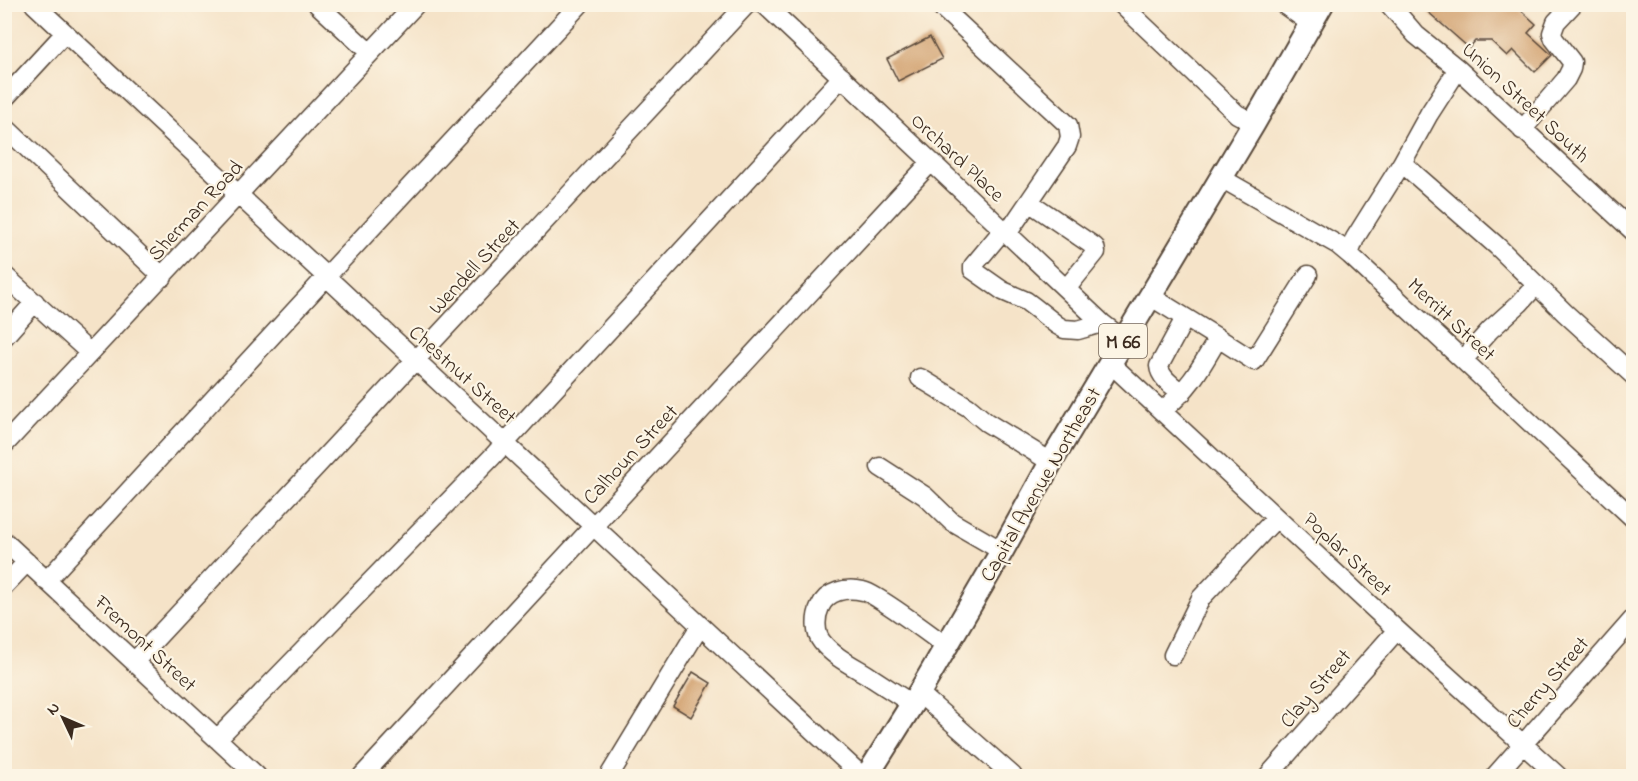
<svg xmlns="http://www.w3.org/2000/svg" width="1638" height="781" font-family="'Indie Flower',sans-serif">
  <rect width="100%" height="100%" fill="#fcf5e5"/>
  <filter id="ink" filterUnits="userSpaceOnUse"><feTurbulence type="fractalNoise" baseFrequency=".0167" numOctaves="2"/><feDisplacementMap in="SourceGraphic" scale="12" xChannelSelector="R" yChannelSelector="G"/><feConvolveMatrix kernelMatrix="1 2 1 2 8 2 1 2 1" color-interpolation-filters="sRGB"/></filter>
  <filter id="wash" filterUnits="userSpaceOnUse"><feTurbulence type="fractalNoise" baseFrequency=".008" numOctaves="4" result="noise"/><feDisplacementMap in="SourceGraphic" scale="24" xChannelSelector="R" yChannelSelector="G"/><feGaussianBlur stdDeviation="1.35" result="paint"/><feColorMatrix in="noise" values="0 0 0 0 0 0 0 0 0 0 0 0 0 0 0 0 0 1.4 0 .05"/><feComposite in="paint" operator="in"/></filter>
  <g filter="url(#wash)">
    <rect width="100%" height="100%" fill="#f5e3c8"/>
    <g id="blocks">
      <path fill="#d1a06e" d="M1433 4H1514L1536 24 1528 33 1552 55 1535 72 1513 50 1507 56 1491 41H1475L1469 48 1427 11Z
        M930 37 942 59 898 81 887 59Z
        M693 672 711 683 691 717 673 706Z"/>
    </g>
  </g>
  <g filter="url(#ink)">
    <use href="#blocks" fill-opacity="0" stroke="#574638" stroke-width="1.5"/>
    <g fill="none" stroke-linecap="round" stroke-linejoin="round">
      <g stroke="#574638" stroke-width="21">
        <path id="minor" d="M34 4C309 263 585 520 862 776
          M317 4 370 53
          M764 4 1102 323 1124 340
          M938 4 1068 125 1070 137 1067 146 1007 234
          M1121 4 1237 114 1254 123
          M1283 4 1310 23
          M1389 4 1416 35 1458 69 1634 232
          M1458 69 1429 114 1402 163 1497 246 1565 313 1634 376
          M4 99 65 33
          M4 126 163 277
          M1522 130 1566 79 1571 69 1572 62 1554 39 1552 33 1556 22 1573 4
          M1221 178 1338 245 1350 255 1634 519
          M1029 202 1095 247 1096 252 1066 289
          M1003 230 973 266V270L1003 291 1026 301 1034 307 1057 325 1064 329 1078 330 1102 323
          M1349 254 1355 238 1402 163
          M4 275 90 353
          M1150 296 1218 338C1200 369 1190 388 1162 411
          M4 337 35 302
          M1218 338 1254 361 1308 275
          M1463 360 1490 330 1520 303 1536 285
          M1110 363 1397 630 1558 776
          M920 378 968 407 986 422 1051 462
          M1182 393C1173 386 1160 378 1159 366L1185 318
          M4 445 416 4
          M880 467 925 496 952 522 1002 551
          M4 541 257 776
          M46 581 337 265 580 4
          M4 586 27 562
          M1173 655 1201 598 1276 518
          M134 662 747 4
          M919 693 1013 776
          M912 704C897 694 881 684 866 674 851 665 833 656 822 642 815 634 815 617 820 607 827 591 846 587 863 591 868 592 874 596 879 599 902 613 924 630 946 646
          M217 739 492 457 842 77
          M362 776 931 162
          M609 776 700 626
          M1268 776 1397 630
          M1495 776 1634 618"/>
      </g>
      <g stroke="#574638" stroke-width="26">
        <path id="major" d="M867 776 919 693 1002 551 1051 462 1254 123 1322 4"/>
      </g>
      <use href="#minor" stroke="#fff" stroke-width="18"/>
      <use href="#major" stroke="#fff" stroke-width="22"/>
    </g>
  </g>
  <g text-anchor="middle" stroke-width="4.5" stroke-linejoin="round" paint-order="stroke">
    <rect fill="#fcf5e5" stroke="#75675a" stroke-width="1.5" x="1099" y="324" width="48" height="34" rx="4.5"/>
    <g font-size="20" font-weight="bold" fill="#3b2a1e">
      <text x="1123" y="348">M 66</text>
    </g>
    <g font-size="21" fill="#3b2a1e" stroke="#fcf5e5">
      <text transform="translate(1526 102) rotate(43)" y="7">Union Street South</text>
      <text transform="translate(958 157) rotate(43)" y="7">Orchard Place</text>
      <text transform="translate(195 210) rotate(-47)" y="7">Sherman Road</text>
      <text transform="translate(474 266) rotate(-47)" y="7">Wendell Street</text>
      <text transform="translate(1452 319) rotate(43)" y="7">Merritt Street</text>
      <text transform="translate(463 374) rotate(42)" y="7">Chestnut Street</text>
      <text transform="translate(630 454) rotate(-47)" y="7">Calhoun Street</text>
      <text transform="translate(1040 484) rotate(-60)" y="7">Capital Avenue Northeast</text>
      <text transform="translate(1348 554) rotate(43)" y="7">Poplar Street</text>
      <text transform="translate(146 643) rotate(43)" y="7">Fremont Street</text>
      <text transform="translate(1547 682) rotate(-49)" y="7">Cherry Street</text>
      <text transform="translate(1315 688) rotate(-49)" y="7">Clay Street</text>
    </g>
  </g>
  <rect width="1638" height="781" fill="none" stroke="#fcf5e5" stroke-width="24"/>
  <g transform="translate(63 718) rotate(314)" stroke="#fcf5e5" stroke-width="4.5" paint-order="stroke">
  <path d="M0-4.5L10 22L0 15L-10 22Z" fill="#3b2a1e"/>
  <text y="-9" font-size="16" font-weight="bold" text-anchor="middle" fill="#3b2a1e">N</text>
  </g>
</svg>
